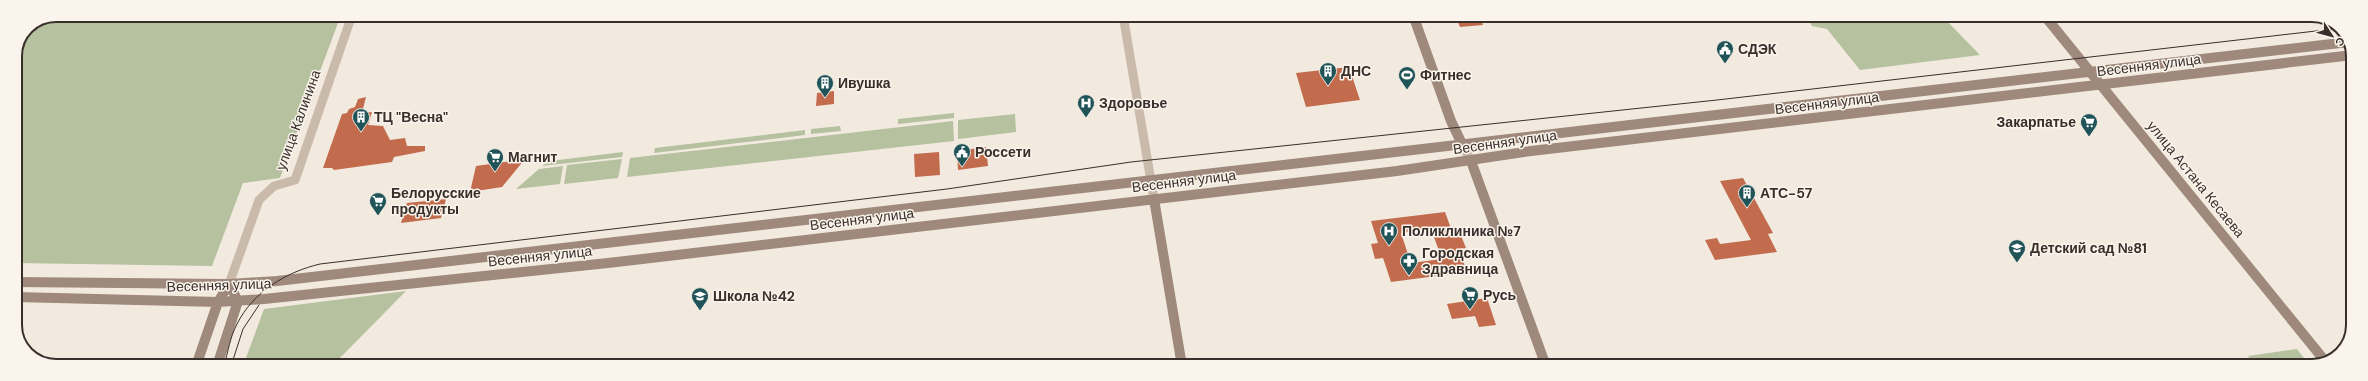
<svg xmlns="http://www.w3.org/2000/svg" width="2368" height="381" font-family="'DM Sans',sans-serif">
  <rect width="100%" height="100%" fill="#f2eadf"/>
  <path fill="#b5c19f" d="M56 15H341L280 178 243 183 212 266 15 263V56L27 27Z
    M1805 15H1941L1980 55 1860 70 1827 29 1812 26Z
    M954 113V118L898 124V119Z
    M1015 114 1016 132 958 139V120Z
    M953 121 954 141 627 177 630 158Z
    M840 126 841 131 811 134V129Z
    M805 130V135L654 153 655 148Z
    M623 152 622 157 542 166 550 161Z
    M622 159 618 178 564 184 567 165Z
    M563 166 560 184 516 189 539 169Z
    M406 291 332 366H243L264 309Z
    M2297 349 2310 366H2256L2248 356Z"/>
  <path fill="#c26c4d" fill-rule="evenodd" d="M1447 15H1479L1483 25 1460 27 1458 22 1450 23Z
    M1349 67 1360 100 1306 107 1296 73Z
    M834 91V104L816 106 817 93Z
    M366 97 362 113 372 112 368 125 383 126 390 140 405 138 407 146H425V151L394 157 392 162 334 170 332 168H323L342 114 347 113 349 109 355 107 358 99Z
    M986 147 988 166 958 170 957 151Z
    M939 152 940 175 915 177 914 154Z
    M525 159 502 187 470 192 476 166Z
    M1743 178 1773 233 1768 234 1777 252 1715 260 1705 240 1717 238 1720 244 1751 240 1720 181Z
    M446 199 441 218 401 223 407 203Z
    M1445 212 1453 234 1460 233 1466 248 1459 249 1467 272 1391 282 1383 258 1375 259 1371 244 1378 243 1371 221ZM1431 229 1442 259 1411 263 1401 233Z
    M1487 298 1496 325 1479 327 1475 316 1452 319 1447 304Z"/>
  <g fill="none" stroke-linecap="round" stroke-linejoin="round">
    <path stroke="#cabaab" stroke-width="9" d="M1123 15 1154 199
      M1462 144 1471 161
      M229 284 259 200 274 186 295 180 352 15"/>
    <path stroke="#9e897c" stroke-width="10" d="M1413 15 1451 121 1462 144
      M2044 15 2325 361
      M1471 161 1546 366
      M1154 199 1182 366
      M15 282 229 284 277 281 2349 42
      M15 297 218 302 264 299 608 263 1397 171 1531 151 2353 55
      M196 366 218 302 229 284
      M217 366 238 301 229 284"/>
    <path stroke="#382f2a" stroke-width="1" d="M224 366C228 352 230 337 237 324 253 292 286 272 320 264L947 189 1131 162 1717 100 2342 28
      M231 366 243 329 259 305"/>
  </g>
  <defs>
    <g id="civic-pin" transform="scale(0.9)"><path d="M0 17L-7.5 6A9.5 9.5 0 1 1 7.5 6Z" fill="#215459" stroke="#faf4ec"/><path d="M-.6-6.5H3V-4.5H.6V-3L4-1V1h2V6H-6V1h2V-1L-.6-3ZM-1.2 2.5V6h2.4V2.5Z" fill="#fff"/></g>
    <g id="building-pin" transform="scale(0.9)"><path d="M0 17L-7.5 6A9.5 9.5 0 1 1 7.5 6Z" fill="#215459" stroke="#faf4ec"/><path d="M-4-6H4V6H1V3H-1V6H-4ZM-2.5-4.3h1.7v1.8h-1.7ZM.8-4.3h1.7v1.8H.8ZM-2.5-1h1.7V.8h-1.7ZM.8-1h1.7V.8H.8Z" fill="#fff"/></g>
    <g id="stadium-pin" transform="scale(0.9)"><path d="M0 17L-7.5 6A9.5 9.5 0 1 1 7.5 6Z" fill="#215459" stroke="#faf4ec"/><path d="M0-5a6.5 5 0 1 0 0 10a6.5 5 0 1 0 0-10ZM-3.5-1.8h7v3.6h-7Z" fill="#fff"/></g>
    <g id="hospital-pin" transform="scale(0.9)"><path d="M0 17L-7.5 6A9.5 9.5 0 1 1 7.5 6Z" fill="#215459" stroke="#faf4ec"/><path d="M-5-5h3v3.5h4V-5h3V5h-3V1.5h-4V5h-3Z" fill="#fff"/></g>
    <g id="supermarket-pin" transform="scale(0.9)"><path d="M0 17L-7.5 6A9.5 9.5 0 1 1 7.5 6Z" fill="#215459" stroke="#faf4ec"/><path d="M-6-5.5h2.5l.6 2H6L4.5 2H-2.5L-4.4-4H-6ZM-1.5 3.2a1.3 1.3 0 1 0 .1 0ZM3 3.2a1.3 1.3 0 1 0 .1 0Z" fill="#fff"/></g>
    <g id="school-pin" transform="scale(0.9)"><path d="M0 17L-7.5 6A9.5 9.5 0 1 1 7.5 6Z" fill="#215459" stroke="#faf4ec"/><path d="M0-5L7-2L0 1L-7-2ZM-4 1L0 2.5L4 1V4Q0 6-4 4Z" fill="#fff"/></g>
    <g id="pharmacy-pin" transform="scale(0.9)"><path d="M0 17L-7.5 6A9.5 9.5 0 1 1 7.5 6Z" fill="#215459" stroke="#faf4ec"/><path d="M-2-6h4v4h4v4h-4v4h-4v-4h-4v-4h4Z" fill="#fff"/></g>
  </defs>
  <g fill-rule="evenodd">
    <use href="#civic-pin" x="1725" y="49"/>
    <use href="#building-pin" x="1328" y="71"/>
    <use href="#stadium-pin" x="1407" y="75"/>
    <use href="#building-pin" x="825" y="83"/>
    <use href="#hospital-pin" x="1086" y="103"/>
    <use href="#building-pin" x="361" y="117"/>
    <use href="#supermarket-pin" x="2089" y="122"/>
    <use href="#civic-pin" x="962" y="152"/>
    <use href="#supermarket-pin" x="495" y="157"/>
    <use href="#building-pin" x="1747" y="193"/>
    <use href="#supermarket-pin" x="378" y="201"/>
    <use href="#hospital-pin" x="1389" y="231"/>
    <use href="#school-pin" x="2017" y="248"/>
    <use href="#pharmacy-pin" x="1409" y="261"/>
    <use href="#supermarket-pin" x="1470" y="295"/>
    <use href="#school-pin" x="700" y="296"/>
  </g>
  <g text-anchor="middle" stroke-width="3" stroke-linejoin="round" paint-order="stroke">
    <g font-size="14" font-weight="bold" fill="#382f2a" stroke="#faf4ec" text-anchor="start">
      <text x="1738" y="54">СДЭК</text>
      <text x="1341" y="76">ДНС</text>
      <text x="1420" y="80">Фитнес</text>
      <text x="838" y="88">Ивушка</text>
      <text x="1099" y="108">Здоровье</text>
      <text x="374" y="122">ТЦ "Весна"</text>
      <text x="2076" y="127" text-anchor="end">Закарпатье</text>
      <text x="975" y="157">Россети</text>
      <text x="508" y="162">Магнит</text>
      <text x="391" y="198">Белорусские<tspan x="391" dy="16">продукты</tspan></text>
      <text x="1760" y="198">АТС-57</text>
      <text x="1402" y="236">Поликлиника №7</text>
      <text x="2030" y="253">Детский сад №81</text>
      <text x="1422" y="258">Городская<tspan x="1422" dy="16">Здравница</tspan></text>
      <text x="1483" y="300">Русь</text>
      <text x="713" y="301">Школа №42</text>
    </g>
    <g font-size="14" fill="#382f2a" stroke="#faf4ec">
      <text transform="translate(2149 65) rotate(-7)" y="5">Весенняя улица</text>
      <text transform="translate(1827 103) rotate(-7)" y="5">Весенняя улица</text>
      <text transform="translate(298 120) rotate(-70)" y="5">улица Калинина</text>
      <text transform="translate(1505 142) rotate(-8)" y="5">Весенняя улица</text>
      <text transform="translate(2196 179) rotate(51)" y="5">улица Астана Кесаева</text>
      <text transform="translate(1184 181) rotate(-7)" y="5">Весенняя улица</text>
      <text transform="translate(862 219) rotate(-7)" y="5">Весенняя улица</text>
      <text transform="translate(540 256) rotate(-6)" y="5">Весенняя улица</text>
      <text transform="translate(219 285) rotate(-2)" y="5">Весенняя улица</text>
    </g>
  </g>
  <path d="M0 0H2368V381H0ZM56 22H2312A34 34 0 0 1 2346 56V325A34 34 0 0 1 2312 359H56A34 34 0 0 1 22 325V56A34 34 0 0 1 56 22Z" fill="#faf4ec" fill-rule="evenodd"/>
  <path fill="none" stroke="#382f2a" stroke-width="2" d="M56 22H2312A34 34 0 0 1 2346 56V325A34 34 0 0 1 2312 359H56A34 34 0 0 1 22 325V56A34 34 0 0 1 56 22Z"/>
  <g transform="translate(2332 36) rotate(126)" stroke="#faf4ec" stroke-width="3" paint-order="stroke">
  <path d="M0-3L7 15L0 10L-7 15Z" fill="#382f2a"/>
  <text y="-6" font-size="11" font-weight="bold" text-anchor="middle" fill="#382f2a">С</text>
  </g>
</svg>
